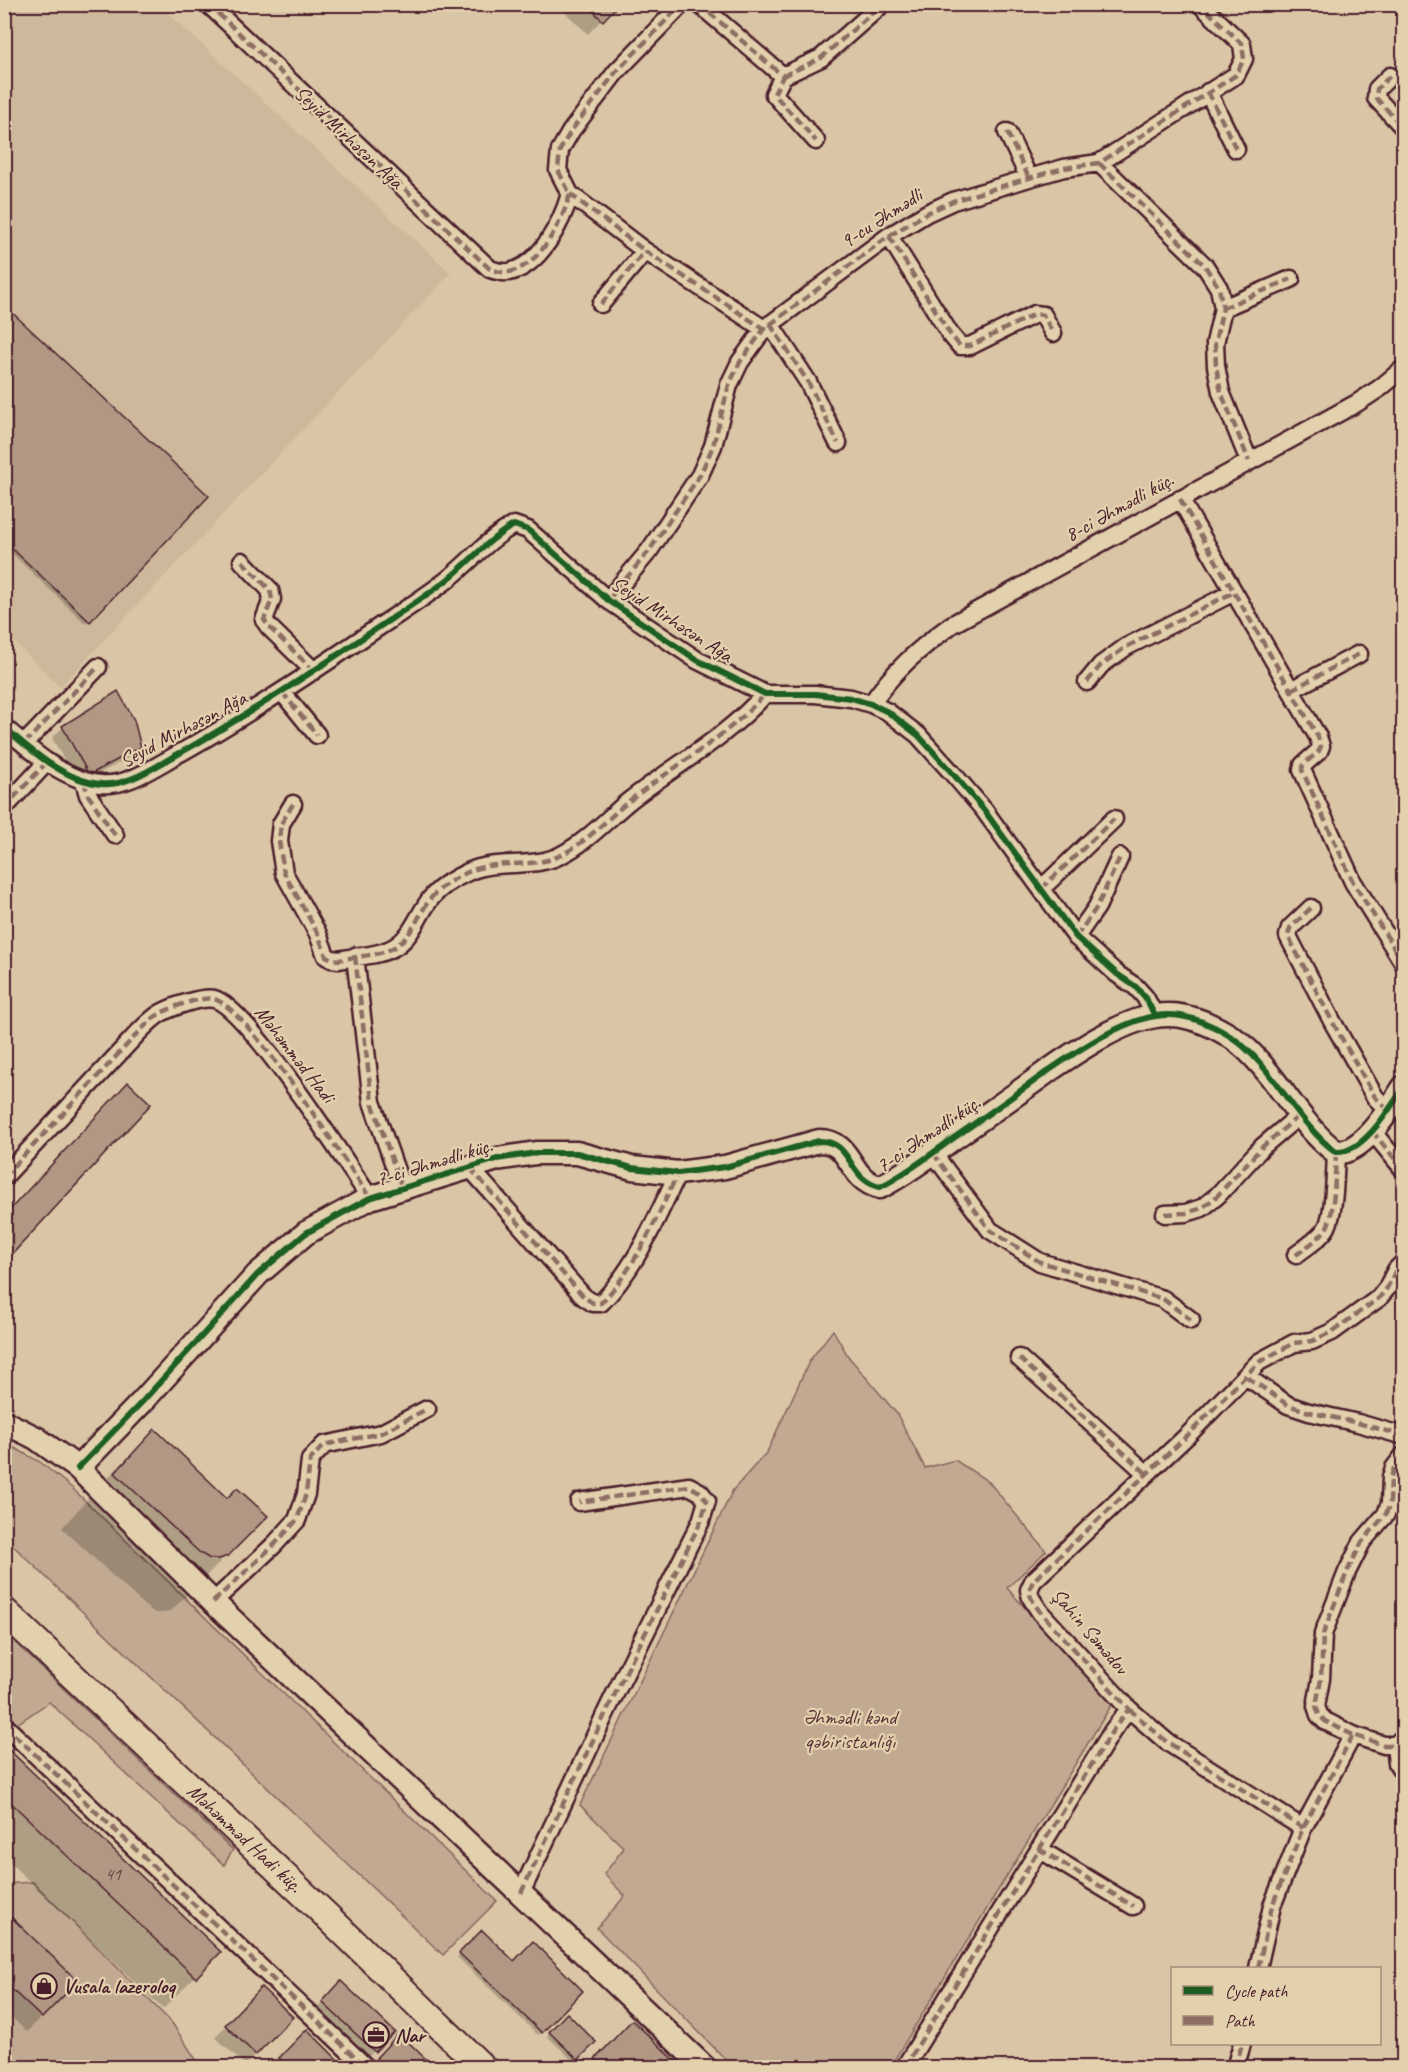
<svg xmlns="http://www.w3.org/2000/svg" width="1408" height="2072" font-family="Caveat,sans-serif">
  <rect width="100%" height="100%" fill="#dac6a6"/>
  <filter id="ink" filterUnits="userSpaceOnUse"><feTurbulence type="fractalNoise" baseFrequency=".0167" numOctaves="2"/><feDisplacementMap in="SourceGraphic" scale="12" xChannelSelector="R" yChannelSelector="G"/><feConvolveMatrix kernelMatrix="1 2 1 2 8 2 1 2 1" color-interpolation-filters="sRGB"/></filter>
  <g filter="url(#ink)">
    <path fill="#ceb89c" d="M4 5H159L451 273 60 687 5 633Z"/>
    <path fill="#c2aa92" stroke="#86645e" stroke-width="1.5" d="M833 1330 848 1356 897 1414 925 1468 955 1460 989 1482 1046 1551 1007 1588 1112 1704 890 2067H733L597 1928 625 1896 604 1874 624 1848 580 1805 733 1490 767 1452 810 1360Z
      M4 1442 40 1462 72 1488 497 1901 443 1955 5 1538Z
      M5 1633 233 1850 224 1865 49 1702 17 1724 5 1712Z
      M33 1882 172 2023 199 2064 198 2067H5L4 1884Z"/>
    <path fill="#0003" d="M556 4H617L588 34Z
      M4 307 207 496 86 624 4 546Z
      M117 693 139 747 128 758 78 785 52 738 63 727Z
      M155 1431 227 1500 266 1516 172 1610 164 1613H155L146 1607 62 1528 100 1485Z
      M4 1747 219 1952 163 2009 4 1857Z
      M4 1926 76 1981 27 2032 4 2010Z
      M482 1932 514 1963 581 1991 538 2035 457 1957Z
      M341 1984 392 2032 363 2062 312 2014Z
      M261 1989 291 2017 245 2065 215 2037Z
      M567 2015 594 2042 574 2062 547 2036Z
      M632 2022 680 2068H598L593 2063Z
      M307 2032 344 2068H271Z
      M399 2035 433 2068H368Z"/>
    <path fill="#b19784" stroke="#4a1f2b" stroke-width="1.5" d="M586 4H619L603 21Z
      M4 305 209 496 90 622 4 541Z
      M118 691 134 720 141 747 89 775 62 726Z
      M128 1082 151 1104 4 1263V1216Z
      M155 1429 227 1498 237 1488 268 1516 228 1556 219 1559H210L200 1553 115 1473Z
      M4 1745 221 1952 196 1978 4 1796Z
      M11 1917 78 1981 42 2018 4 1982V1924Z
      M482 1930 514 1961 533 1941 583 1991 542 2033 459 1953Z
      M341 1981 395 2032 375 2052 322 2002Z
      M261 1987 293 2017 256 2055 225 2025Z
      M567 2013 596 2042 578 2060 549 2032Z
      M632 2020 683 2068H604L595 2059Z
      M307 2029 346 2068H288L279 2058Z
      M399 2033 435 2068H386L376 2058Z"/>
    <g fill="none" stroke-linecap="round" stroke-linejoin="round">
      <g stroke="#4a1f2b" stroke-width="21">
        <path id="street" d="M208 4 490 269C496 271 503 273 509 272 540 266 562 222 570 194L558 170 560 150 571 131 616 72 682 4
          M699 4 783 76 774 94 816 141
          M783 76 821 58 879 7
          M1390 76 1377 89 1376 98 1404 128
          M1208 92 1236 149
          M1007 132 1029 178
          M1099 163 1205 266 1219 288 1223 308 1215 343 1216 366 1221 392 1249 461
          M570 194 645 251 764 329
          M889 236 950 334 960 346H970L1035 314 1043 315 1053 333
          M601 304 645 251
          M1223 308 1291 279
          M770 324 808 382 838 443
          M1180 499 1318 737 1321 746 1319 751 1303 765 1302 770 1353 882 1404 964
          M242 561 270 590 272 599 264 620 269 627 314 671
          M608 600 649 551 700 475 713 446 729 385 740 362 764 329 889 236 927 213 953 201 1029 178 1064 168 1099 163 1236 75 1244 59 1242 44 1200 4
          M1087 682 1101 665 1126 647 1234 592
          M1291 690 1359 654
          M282 692 317 735
          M871 704C894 670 919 649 951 625L1357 403 1380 388 1404 368
          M4 727C30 750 65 781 101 784 128 787 157 765 180 753 243 718 302 679 361 639 390 619 420 601 447 580 470 562 488 539 514 525L528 530 608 600 697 660 765 694H815L851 698 871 704 888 712 918 735 954 775 984 810 1076 937 1117 974 1136 987 1145 997 1155 1016
          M24 744 98 667
          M84 781 88 795 115 835
          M293 804 281 824 279 841 284 873 318 934 326 956 332 959 339 960C356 956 381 956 396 946 413 935 419 913 431 898 440 887 455 878 468 872 497 858 532 870 561 855 587 842 607 819 629 801 675 765 726 738 765 694
          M4 808 47 762
          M1041 889 1114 819
          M1311 908 1290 928 1288 936 1332 1021 1375 1097 1388 1110
          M1076 937 1097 907 1120 857
          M355 956 372 1102 402 1188
          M1372 1131 1404 1170
          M933 1153 990 1230 1040 1262 1163 1299 1191 1320
          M470 1168 584 1297 593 1303H601C637 1266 656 1219 678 1173
          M4 1177 137 1034C144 1027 152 1018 161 1013 172 1007 202 996 214 999 247 1007 347 1164 370 1198
          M1165 1214 1186 1213 1202 1208 1217 1196 1262 1147 1301 1114
          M1296 1255C1306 1247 1321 1238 1327 1227 1335 1211 1335 1171 1336 1152
          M1019 1358 1147 1474
          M1247 1377 1288 1405 1309 1412 1358 1423 1404 1436
          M213 1602 274 1545 297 1520 306 1494 310 1460 324 1445 381 1433 427 1409
          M1129 1709 1167 1742 1303 1828
          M4 1725 367 2068
          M1353 1735 1325 1721 1319 1715 1316 1706 1321 1679 1323 1634 1347 1572 1362 1542 1386 1514 1390 1503 1391 1477 1394 1468 1404 1455
          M1395 1745 1397 1763 1404 1774
          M1039 1849 1133 1906
          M521 1893 610 1704 701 1521 707 1501 700 1492 689 1486 579 1502
          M1258 1968 1272 1906 1303 1828 1353 1735 1384 1745H1395L1404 1737
          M904 2068 1113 1730 1129 1709 1040 1612 1031 1598 1029 1590 1033 1581 1188 1435 1259 1362 1294 1343 1312 1341 1332 1332 1379 1298 1387 1288 1396 1270 1404 1262
          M1235 2068 1242 2044"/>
      </g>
      <g stroke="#4a1f2b" stroke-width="27">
        <path id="secondary" d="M4 1422 36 1438 78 1468 213 1602 705 2068
          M78 1468 142 1402 258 1274 306 1233 370 1198 497 1159 536 1153H577L632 1168 678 1173 725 1167 819 1141C854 1141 846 1179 880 1187 904 1175 926 1158 948 1142 981 1119 1015 1095 1048 1071 1077 1051 1121 1021 1156 1016 1183 1011 1212 1024 1233 1038 1274 1067 1297 1124 1336 1152 1363 1154 1390 1108 1404 1087"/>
      </g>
      <g stroke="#4a1f2b" stroke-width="30">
        <path id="primary" d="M4 1611 329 1918 483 2068"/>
      </g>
      <use href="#street" stroke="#e3d1ae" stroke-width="16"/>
      <use href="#secondary" stroke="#e3d1ae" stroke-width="22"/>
      <use href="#primary" stroke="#e3d1ae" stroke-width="26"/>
      <path stroke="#8d6e63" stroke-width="4.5" stroke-dasharray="9 4.5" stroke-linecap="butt" d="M208 4 490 269C496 271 503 273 509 272 540 266 562 222 570 194L558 170 560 150 571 131 616 72 682 4
        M699 4 783 76 774 94 816 141
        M783 76 821 58 879 7
        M1390 76 1377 89 1376 98 1404 128
        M1208 92 1236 149
        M1007 132 1029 178
        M1099 163 1205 266 1219 288 1223 308 1215 343 1216 366 1221 392 1249 461
        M570 194 645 251 764 329
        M889 236 950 334 960 346H970L1035 314 1043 315 1053 333
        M601 304 645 251
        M1223 308 1291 279
        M770 324 808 382 838 443
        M1180 499 1318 737 1321 746 1319 751 1303 765 1302 770 1353 882 1404 964
        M242 561 270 590 272 599 264 620 269 627 314 671
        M608 600 649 551 700 475 713 446 729 385 740 362 764 329 889 236 927 213 953 201 1029 178 1064 168 1099 163 1236 75 1244 59 1242 44 1200 4
        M1087 682 1101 665 1126 647 1234 592
        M1291 690 1359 654
        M282 692 317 735
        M24 744 98 667
        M84 781 88 795 115 835
        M293 804 281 824 279 841 284 873 318 934 326 956 332 959 339 960C356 956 381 956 396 946 413 935 419 913 431 898 440 887 455 878 468 872 497 858 532 870 561 855 587 842 607 819 629 801 675 765 726 738 765 694
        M4 808 47 762
        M1041 889 1114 819
        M1311 908 1290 928 1288 936 1332 1021 1375 1097 1388 1110
        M1076 937 1097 907 1120 857
        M355 956 372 1102 402 1188
        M1372 1131 1404 1170
        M933 1153 990 1230 1040 1262 1163 1299 1191 1320
        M470 1168 584 1297 593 1303H601C637 1266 656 1219 678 1173
        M4 1177 137 1034C144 1027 152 1018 161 1013 172 1007 202 996 214 999 247 1007 347 1164 370 1198
        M1165 1214 1186 1213 1202 1208 1217 1196 1262 1147 1301 1114
        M1296 1255C1306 1247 1321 1238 1327 1227 1335 1211 1335 1171 1336 1152
        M1019 1358 1147 1474
        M1247 1377 1288 1405 1309 1412 1358 1423 1404 1436
        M213 1602 274 1545 297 1520 306 1494 310 1460 324 1445 381 1433 427 1409
        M1129 1709 1167 1742 1303 1828
        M4 1725 367 2068
        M1353 1735 1325 1721 1319 1715 1316 1706 1321 1679 1323 1634 1347 1572 1362 1542 1386 1514 1390 1503 1391 1477 1394 1468 1404 1455
        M1395 1745 1397 1763 1404 1774
        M1039 1849 1133 1906
        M521 1893 610 1704 701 1521 707 1501 700 1492 689 1486 579 1502
        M1258 1968 1272 1906 1303 1828 1353 1735 1384 1745H1395L1404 1737
        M904 2068 1113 1730 1129 1709 1040 1612 1031 1598 1029 1590 1033 1581 1188 1435 1259 1362 1294 1343 1312 1341 1332 1332 1379 1298 1387 1288 1396 1270 1404 1262
        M1235 2068 1242 2044"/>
      <g stroke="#e3d1ae" stroke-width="10">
        <path id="cycleway" d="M4 727C30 750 65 781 101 784 128 787 157 765 180 753 243 718 302 679 361 639 390 619 420 601 447 580 470 562 488 539 514 525L528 530 608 600 697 660 765 694H815L851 698 871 704 888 712 918 735 954 775 984 810 1076 937 1117 974 1136 987 1145 997 1155 1016
          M78 1468 142 1402 258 1274 306 1233 370 1198 497 1159 536 1153H577L632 1168 678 1173 725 1167 819 1141C854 1141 846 1179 880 1187 904 1175 926 1158 948 1142 981 1119 1015 1095 1048 1071 1077 1051 1121 1021 1156 1016 1183 1011 1212 1024 1233 1038 1274 1067 1297 1124 1336 1152 1363 1154 1390 1108 1404 1087"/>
      </g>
      <use href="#cycleway" stroke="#1b5e20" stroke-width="6"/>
    </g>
  </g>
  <defs>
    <g id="shop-ring" transform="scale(1.35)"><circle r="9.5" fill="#e3d1ae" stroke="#4a1f2b" stroke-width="1.5"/><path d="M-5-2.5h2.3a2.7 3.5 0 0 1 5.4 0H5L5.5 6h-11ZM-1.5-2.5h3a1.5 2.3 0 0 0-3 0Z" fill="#4a1f2b"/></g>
    <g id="office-ring" transform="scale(1.35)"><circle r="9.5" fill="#e3d1ae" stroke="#4a1f2b" stroke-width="1.5"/><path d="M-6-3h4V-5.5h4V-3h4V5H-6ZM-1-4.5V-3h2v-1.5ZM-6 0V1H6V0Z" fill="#4a1f2b"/></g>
  </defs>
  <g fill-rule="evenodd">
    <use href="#shop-ring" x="44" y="1986"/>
    <use href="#office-ring" x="376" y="2035"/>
  </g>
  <g text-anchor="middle" stroke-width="4.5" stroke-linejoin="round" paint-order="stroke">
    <g font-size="18" fill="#643d41">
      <text x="113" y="1880">41</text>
    </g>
    <g font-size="21" fill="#4a1f2b" stroke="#e3d1ae">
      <text transform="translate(349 137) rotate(43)" y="7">Seyid Mirhəsən Ağa</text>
      <text transform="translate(881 218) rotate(-33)" y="7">9-cu Əhmədli</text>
      <text transform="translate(1119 507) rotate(-29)" y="7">8-ci Əhmədli küç.</text>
      <text transform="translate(672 619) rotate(33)" y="7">Seyid Mirhəsən Ağa</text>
      <text transform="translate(183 729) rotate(-28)" y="7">Seyid Mirhəsən Ağa</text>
      <text transform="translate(295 1054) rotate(52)" y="7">Məhəmməd Hadi</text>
      <text transform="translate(928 1134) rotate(-34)" y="7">7-ci Əhmədli küç.</text>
      <text transform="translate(434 1162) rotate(-17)" y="7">7-ci Əhmədli küç.</text>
      <text transform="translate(1090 1631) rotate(49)" y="7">Şahin Səmədov</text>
      <text transform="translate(245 1838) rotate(43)" y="7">Məhəmməd Hadi küç.</text>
    </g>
    <g font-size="21" fill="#5c343a" stroke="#e3d1ae">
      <text x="850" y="1724">Əhmədli kənd<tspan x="850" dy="24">qəbiristanlığı</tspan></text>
    </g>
    <g font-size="21" font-weight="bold" fill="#4a1f2b" stroke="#e3d1ae" text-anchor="start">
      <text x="63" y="1993">Vusala lazeroloq</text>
      <text x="395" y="2042">Nar</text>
    </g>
  </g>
  <rect width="1408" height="2072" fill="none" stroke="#e3d1ae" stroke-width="24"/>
  <rect x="12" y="12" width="1384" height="2048" fill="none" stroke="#4a1f2b" stroke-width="2" filter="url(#ink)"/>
  <rect x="1171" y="1967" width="210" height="78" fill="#e3d1ae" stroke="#a68a7a" stroke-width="1.5"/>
  <rect x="1183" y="1986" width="30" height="9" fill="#1b5e20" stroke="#a68a7a" stroke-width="1.5"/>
  <text x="1225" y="1997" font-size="18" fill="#4a1f2b">Cycle path</text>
  <rect x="1183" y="2016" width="30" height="9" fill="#8d6e63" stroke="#a68a7a" stroke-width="1.5"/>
  <text x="1225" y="2027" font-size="18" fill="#4a1f2b">Path</text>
</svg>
